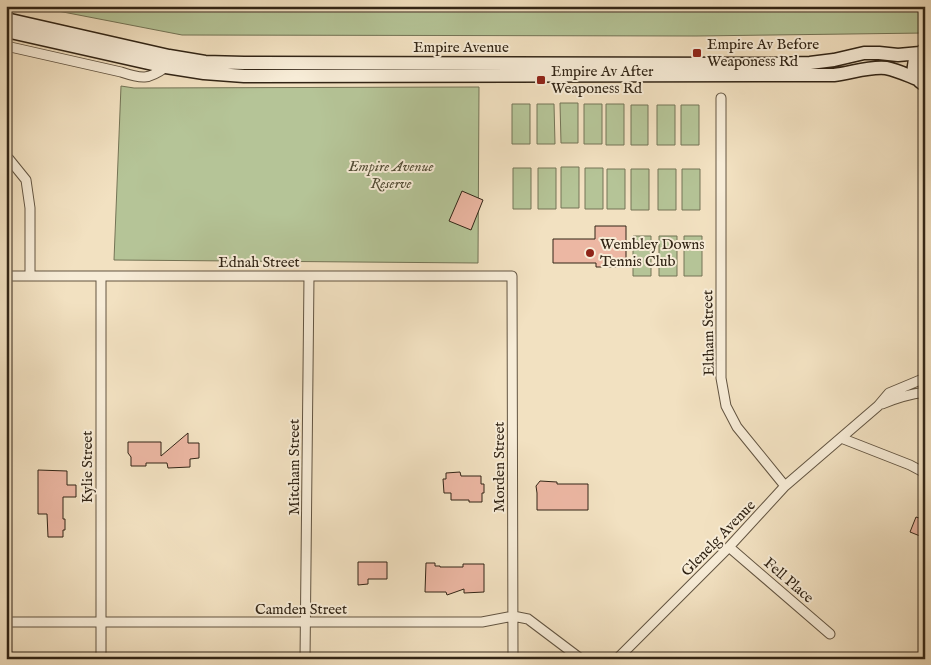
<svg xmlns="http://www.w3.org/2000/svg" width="931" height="665" font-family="'IM FELL English',serif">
  <rect width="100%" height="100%" fill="#f2e1c1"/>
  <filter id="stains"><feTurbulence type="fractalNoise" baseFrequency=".004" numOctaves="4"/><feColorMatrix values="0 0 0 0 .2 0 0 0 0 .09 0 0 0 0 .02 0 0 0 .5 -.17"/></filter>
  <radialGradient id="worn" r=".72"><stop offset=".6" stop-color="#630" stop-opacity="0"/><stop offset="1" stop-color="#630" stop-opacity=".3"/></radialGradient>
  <path fill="#b5c497" stroke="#747456" d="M32 6H925V33L696 36 182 35Z
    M121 86 134 88 479 87 478 263 114 260Z
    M560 103H578V143H561Z
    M512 104H530V144H512Z
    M537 104H554L555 144H537Z
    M584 104H602V144H584Z
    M606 104H624V145H606Z
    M631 105H648V145H631Z
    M657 105H675V145H657Z
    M681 105H699V145H681Z
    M561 167H579V208H561Z
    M513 168H531V209H513Z
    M538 168H556V209H538Z
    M585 168H603V209H585Z
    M607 169H625V209H607Z
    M631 169H649V210H631Z
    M658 169H676V210H658Z
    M682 169H700V210H682Z
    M633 236H651V276H633Z
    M659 236H677V276H659Z
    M684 236H702V276H684Z"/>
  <path fill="#ecb7a3" stroke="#322516" d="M462 191 483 200 471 230 449 221Z
    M595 226H626V262H624V267H596V263H553V239H595Z
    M188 433V443H199V458L190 459V467L168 468 167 463H146V466H131V457L128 453V442H161V456Z
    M38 470 67 471V485H76V497H63V519H65V530H63V537H48L47 514H38Z
    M460 472 461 476H481V484H484V493H482V502H469V500H451V493H444L443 479H446V473Z
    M540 481 557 482V484H588V510H537V493L536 486Z
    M916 517 925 520V538L910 532Z
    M358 562H387V579H368V584L358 585Z
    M426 563H435V566H440V567H463V564H484V592L464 593V589L447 595 446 592H425Z"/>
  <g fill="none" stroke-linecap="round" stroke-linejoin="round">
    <g stroke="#625441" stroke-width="11">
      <path id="street" d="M6 46 121 72C142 79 148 80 166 67
        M721 98V378L726 406 737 427 785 486
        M9 159 26 180 30 208V276
        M6 276H512L513 659
        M882 404C896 398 910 394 925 392
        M841 438 910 465 925 473
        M729 547 830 634
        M6 622H482L513 616 528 619 581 659
        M101 659V276
        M305 659 309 276
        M617 659 729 547 785 486 878 406 889 393 925 378"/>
    </g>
    <g stroke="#322516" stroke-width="15">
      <path id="secondary" d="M6 19 169 56 205 62 244 63 772 64 810 63 834 60 864 53H879L898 55 920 53
        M6 31 166 67 204 73 244 76 834 75C851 73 870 66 886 68 897 70 907 75 917 79
        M925 49C911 59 909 76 925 85"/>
    </g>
    <use href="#street" stroke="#f7ecd7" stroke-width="9"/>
    <use href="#secondary" stroke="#f7ecd7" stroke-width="12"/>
  </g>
  <g fill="#8f2418" stroke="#f7ecd7" stroke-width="2">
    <rect x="692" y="48" width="10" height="10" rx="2.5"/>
    <rect x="536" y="75" width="10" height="10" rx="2.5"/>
    <circle cx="590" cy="253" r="5"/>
  </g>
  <g text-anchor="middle" stroke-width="4" stroke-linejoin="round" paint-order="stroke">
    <g font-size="15" fill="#322516" stroke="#f7ecd7" text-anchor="start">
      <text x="707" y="49">Empire Av Before<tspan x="707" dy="17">Weaponess Rd</tspan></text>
      <text x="551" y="76">Empire Av After<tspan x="551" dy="17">Weaponess Rd</tspan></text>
      <text x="600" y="249">Wembley Downs<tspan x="600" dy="17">Tennis Club</tspan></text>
    </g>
    <g font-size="15" fill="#322516" stroke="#f7ecd7">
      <text x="461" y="52">Empire Avenue</text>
      <text x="259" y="267">Ednah Street</text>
      <text transform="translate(708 333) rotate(-91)" y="5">Eltham Street</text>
      <text transform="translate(87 467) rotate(-90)" y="5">Kylie Street</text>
      <text transform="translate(294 467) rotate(-90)" y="5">Mitcham Street</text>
      <text transform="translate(499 467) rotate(-90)" y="5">Morden Street</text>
      <text transform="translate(718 538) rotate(-46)" y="5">Glenelg Avenue</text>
      <text transform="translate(789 580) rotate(41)" y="5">Fell Place</text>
      <text x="301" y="614">Camden Street</text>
    </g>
    <g font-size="15" font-style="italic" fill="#534d36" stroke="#f7ecd7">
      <text x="391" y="171">Empire Avenue<tspan x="391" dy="17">Reserve</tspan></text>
    </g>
  </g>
  <rect width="931" height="665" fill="none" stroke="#f2e1c1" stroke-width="25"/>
  <rect x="8" y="8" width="916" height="650" fill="none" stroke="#322516" stroke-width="2.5"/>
  <rect x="12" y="12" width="906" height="640" fill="none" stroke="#322516"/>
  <rect width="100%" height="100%" filter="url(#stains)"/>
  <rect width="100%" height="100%" fill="url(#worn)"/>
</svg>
